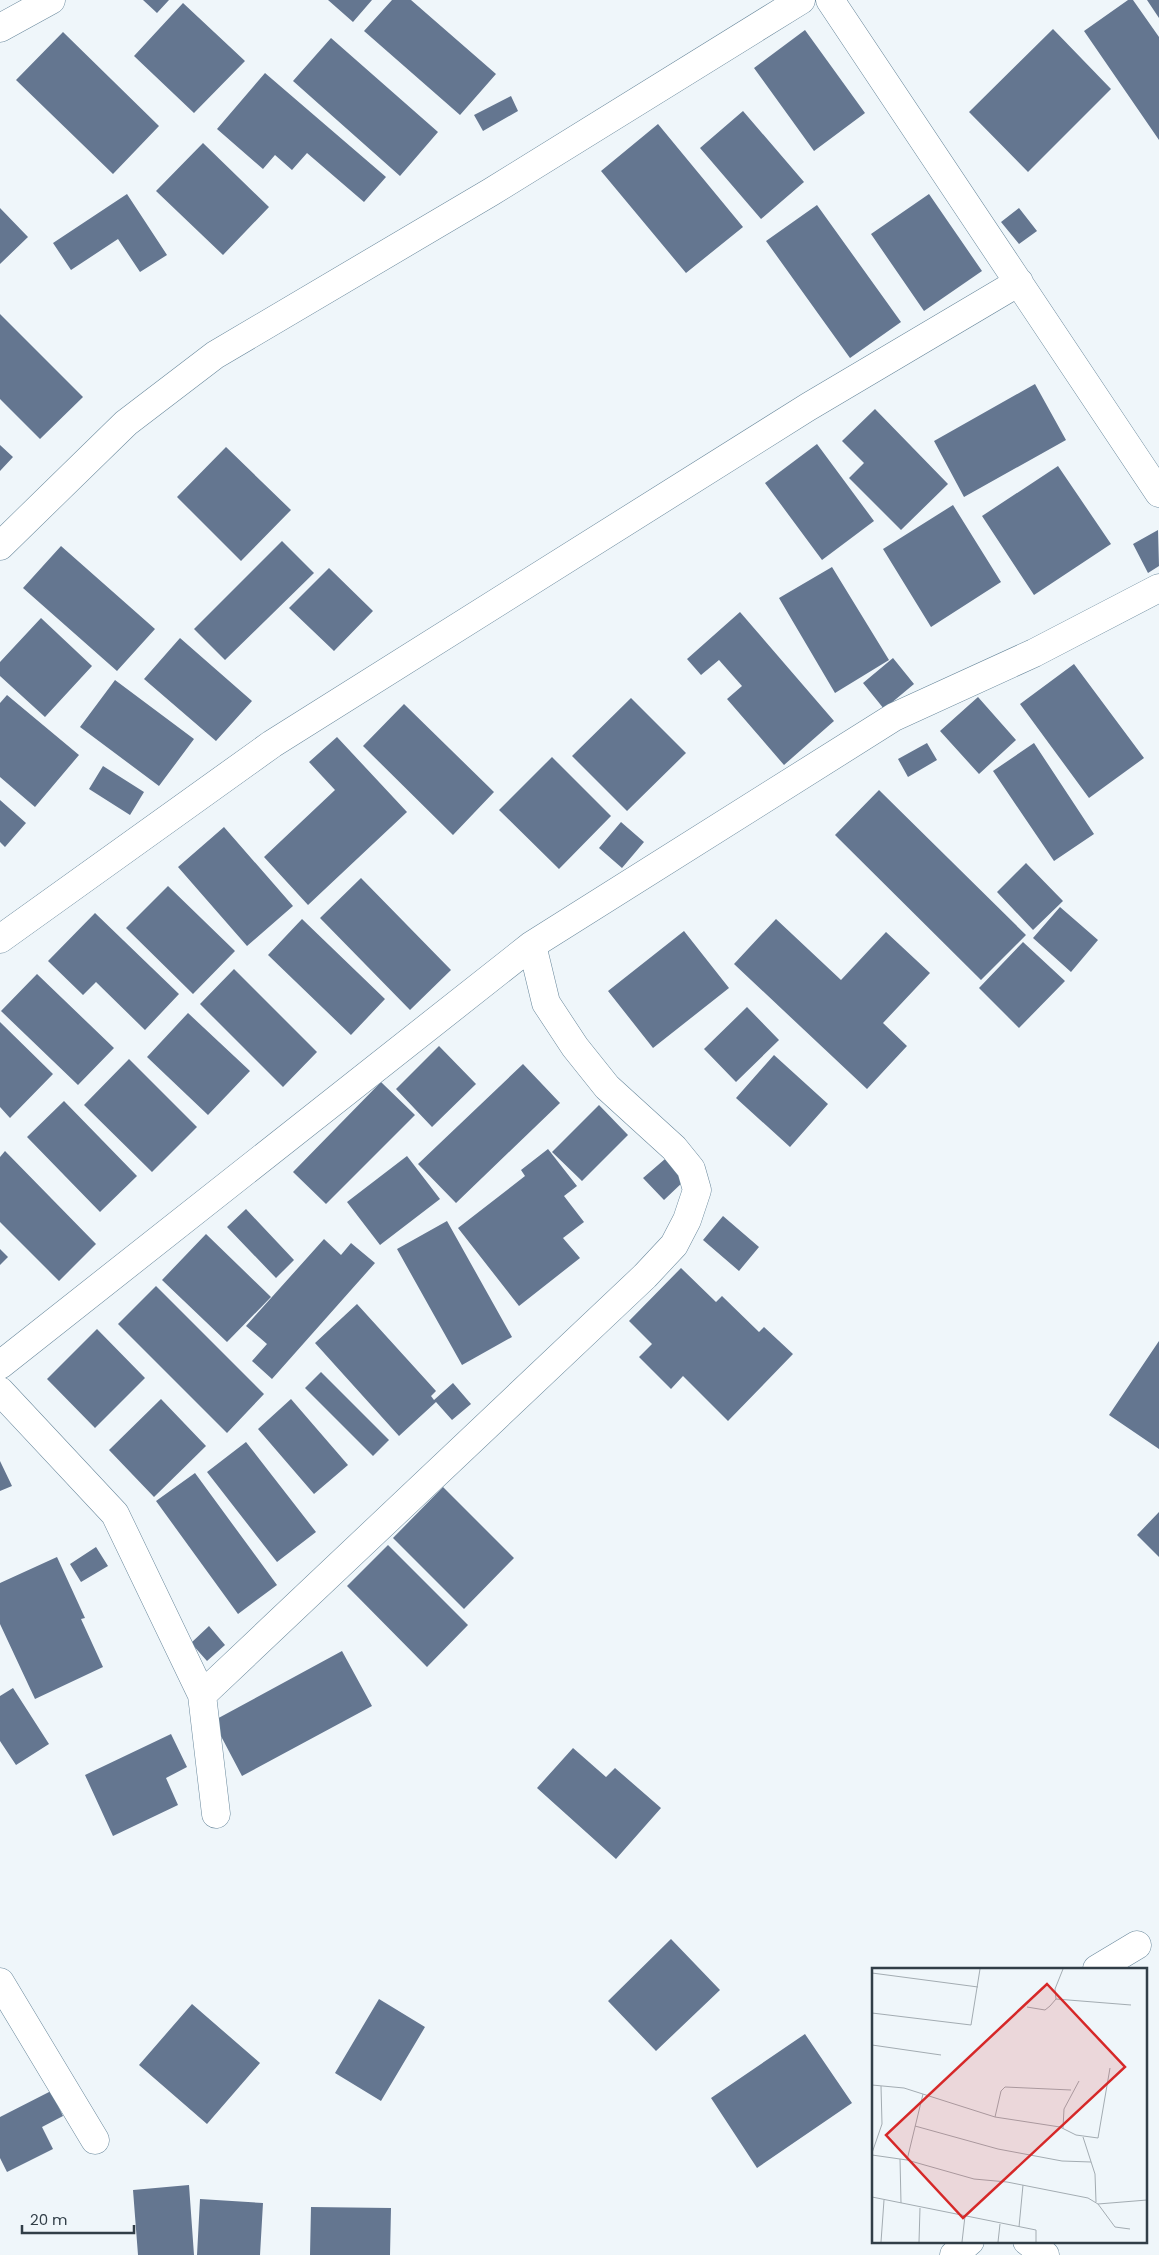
<svg xmlns="http://www.w3.org/2000/svg" width="1159" height="2255" font-family="Poppins,sans-serif">
  <rect width="100%" height="100%" fill="#eff6fa"/>
  <path fill="#647690" d="M143 0H169L157 13Z
    M328 0H372L353 22Z
    M392 0H411L496 74 460 115 364 31Z
    M1128 0H1133L1159 37V140L1084 31Z
    M1147 0H1159V18Z
    M183 3 245 61 194 113 134 56Z
    M1053 29 1111 89 1028 172 969 112Z
    M805 30 865 113 814 151 754 68Z
    M63 32 159 126 113 174 16 80Z
    M331 38 438 132 400 176 293 81Z
    M265 73 386 177 364 202 307 153 292 170 275 155 263 169 217 129Z
    M511 96 518 111 483 131 474 115Z
    M743 111 804 182 761 219 700 148Z
    M658 124 743 227 686 273 601 171Z
    M203 143 269 207 223 255 156 191Z
    M127 194 167 255 140 272 118 239 71 270 53 243Z
    M929 194 982 271 924 311 871 234Z
    M817 205 901 322 850 358 766 241Z
    M0 208 28 237 0 264Z
    M1019 208 1037 231 1019 244 1001 222Z
    M0 314 83 397 40 439 0 399Z
    M1035 384 1066 440 964 497 934 441Z
    M875 409 948 484 901 530 849 478 864 463 842 441Z
    M817 444 874 521 822 560 765 483Z
    M0 445 13 457 0 471Z
    M226 447 291 510 241 561 177 497Z
    M1058 466 1111 544 1034 595 982 516Z
    M953 505 1001 582 931 627 883 549Z
    M1158 530 1159 566 1148 573 1133 544Z
    M282 541 314 573 225 660 194 629Z
    M61 546 155 629 117 671 23 588Z
    M832 567 889 660 835 693 779 598Z
    M329 568 373 611 334 651 289 608Z
    M740 612 834 721 784 765 727 699 742 686 719 660 701 675 687 659Z
    M41 618 92 666 45 717 0 676V662Z
    M180 638 252 701 216 741 144 679Z
    M893 658 914 684 884 709 863 683Z
    M1074 664 1144 758 1089 798 1020 704Z
    M115 680 194 739 159 786 80 727Z
    M7 695 79 755 35 807 0 777V703Z
    M978 697 1016 740 979 774 940 731Z
    M631 698 686 753 627 811 572 756Z
    M404 704 494 792 453 835 363 746Z
    M337 737 407 812 308 905 264 857 335 790 309 762Z
    M927 743 937 760 908 777 898 759Z
    M1034 743 1094 834 1054 861 993 771Z
    M552 757 611 816 559 869 499 810Z
    M103 766 144 792 130 815 89 789Z
    M879 790 1026 935 981 980 835 835Z
    M0 800 26 823 5 847 0 842Z
    M621 822 644 842 622 868 599 848Z
    M224 827 293 906 247 946 178 867Z
    M1026 863 1063 901 1033 930 997 892Z
    M361 878 451 970 410 1010 320 918Z
    M168 886 235 951 193 994 126 928Z
    M1060 907 1098 940 1071 972 1033 938Z
    M95 913 179 994 145 1030 96 982 83 995 48 961Z
    M302 919 385 999 351 1035 268 955Z
    M776 919 841 980 886 932 930 973 883 1023 907 1046 867 1089 734 964Z
    M684 931 729 988 653 1048 608 991Z
    M1023 942 1065 981 1019 1028 979 988Z
    M234 969 317 1052 283 1087 200 1004Z
    M37 974 114 1048 78 1085 1 1011Z
    M747 1007 779 1040 736 1082 704 1049Z
    M188 1013 250 1071 208 1115 147 1057Z
    M0 1022 53 1074 10 1118 0 1107Z
    M439 1046 476 1084 432 1127 396 1089Z
    M774 1055 828 1104 790 1147 736 1098Z
    M129 1059 197 1127 152 1172 84 1105Z
    M523 1064 560 1103 456 1203 418 1164Z
    M381 1082 415 1115 326 1204 293 1172Z
    M64 1101 137 1176 100 1212 27 1137Z
    M599 1105 628 1135 582 1181 552 1152Z
    M548 1149 577 1186 564 1196 584 1222 563 1238 580 1258 519 1306 458 1228 525 1176 521 1170Z
    M5 1151 96 1244 59 1281 0 1222V1157Z
    M407 1156 440 1199 380 1245 347 1202Z
    M665 1159 684 1181 664 1200 643 1178Z
    M246 1209 294 1260 276 1278 227 1227Z
    M723 1216 759 1247 739 1271 703 1240Z
    M447 1221 512 1337 462 1365 397 1249Z
    M206 1234 271 1297 227 1342 162 1280Z
    M324 1239 341 1255 351 1243 375 1263 272 1379 252 1361 267 1344 246 1326Z
    M0 1249 8 1257 0 1265Z
    M681 1268 716 1302 722 1296 759 1332 764 1327 793 1354 728 1421 683 1376 671 1389 639 1357 652 1344 629 1321Z
    M156 1286 264 1394 227 1433 118 1324Z
    M357 1304 436 1391 431 1396 434 1400 453 1383 471 1404 452 1420 436 1402 399 1436 315 1343Z
    M97 1329 145 1378 95 1428 47 1379Z
    M1159 1341V1449L1109 1415Z
    M321 1372 389 1440 373 1456 305 1388Z
    M161 1399 206 1446 154 1497 109 1450Z
    M291 1399 348 1465 314 1494 258 1429Z
    M246 1442 316 1532 277 1562 207 1472Z
    M0 1461 12 1486 0 1491Z
    M195 1473 277 1585 238 1614 156 1501Z
    M443 1487 514 1558 464 1609 393 1538Z
    M1159 1512V1557L1137 1535Z
    M388 1545 468 1625 427 1667 347 1586Z
    M96 1547 108 1566 81 1582 70 1564Z
    M57 1557 85 1618 81 1619 103 1667 35 1699 0 1624V1583Z
    M209 1626 225 1645 207 1661 191 1643Z
    M342 1651 372 1706 242 1776 213 1721Z
    M13 1688 49 1744 16 1765 0 1741V1696Z
    M171 1734 187 1767 166 1778 178 1805 113 1836 85 1775Z
    M573 1748 606 1777 615 1768 661 1808 616 1859 537 1788Z
    M671 1939 720 1990 656 2051 608 2001Z
    M379 1999 425 2027 381 2101 335 2073Z
    M192 2004 260 2063 207 2124 139 2065Z
    M805 2034 852 2103 757 2168 711 2098Z
    M51 2091 63 2116 42 2127 53 2149 7 2172 0 2158V2117Z
    M189 2185 194 2255H138L133 2190Z
    M200 2199 263 2203 260 2255H197Z
    M311 2207 391 2208 390 2255H310Z"/>
  <g fill="none" stroke-linecap="round" stroke-linejoin="round">
    <g stroke="#69889c" stroke-width="29">
      <path id="street" d="M830 0 1159 493
        M0 28 51 0
        M0 546 126 423 215 355 491 192 801 0
        M0 939 272 744 808 407 1019 282
        M0 1365 532 945 894 717 1034 653 1159 588
        M0 1391 115 1514 202 1695 216 1814
        M202 1695 645 1276 674 1245 687 1220 697 1190 691 1169 674 1148 607 1087 575 1047 546 1003 532 945
        M1097 1969 1137 1945
        M0 1982 95 2140
        M1027 2241 1045 2255
        M954 2255 970 2241"/>
    </g>
    <use href="#street" stroke="#fff" stroke-width="28"/>
  </g>
  <g transform="translate(872 1968)">
    <rect width="275" height="275" fill="#eff6fa"/>
    <path fill="none" stroke="#a3acb2" stroke-width="1" d="M0 5 106 19M184 31 259 37M155 39 173 42 178 38 184 31 183 21 191 1M0 45 99 57 108 1M0 77 69 87M0 117 32 120 123 149 188 159 204 167 226 170 238 100M123 149 129 123 133 119 199 122M43 158 126 181 190 193 219 194M191 160 192 141 207 113M211 169 223 206 224 234M0 185 10 156 9 118M0 187 35 192 102 211 135 214 216 230 226 236 243 259 258 261M28 191 29 235M35 192 51 126M0 229 164 262V274M226 236 275 232M147 259 151 217M9 274 12 232M47 274 48 240M90 274 93 248M126 274 128 256"/>
    <path fill="#d62828" fill-opacity="0.15" stroke="#d62828" stroke-width="2.5" d="M175 16 253 99 91 250 14 167Z"/>
    <rect width="275" height="275" fill="none" stroke="#313e47" stroke-width="2.5"/>
  </g>
  <path d="M22 2225v8h112v-8" fill="none" stroke="#313e47" stroke-width="2.5"/>
  <text x="30" y="2225" font-size="15" fill="#313e47" stroke="#eff6fa" stroke-width="4" paint-order="stroke">20 m</text>
</svg>
